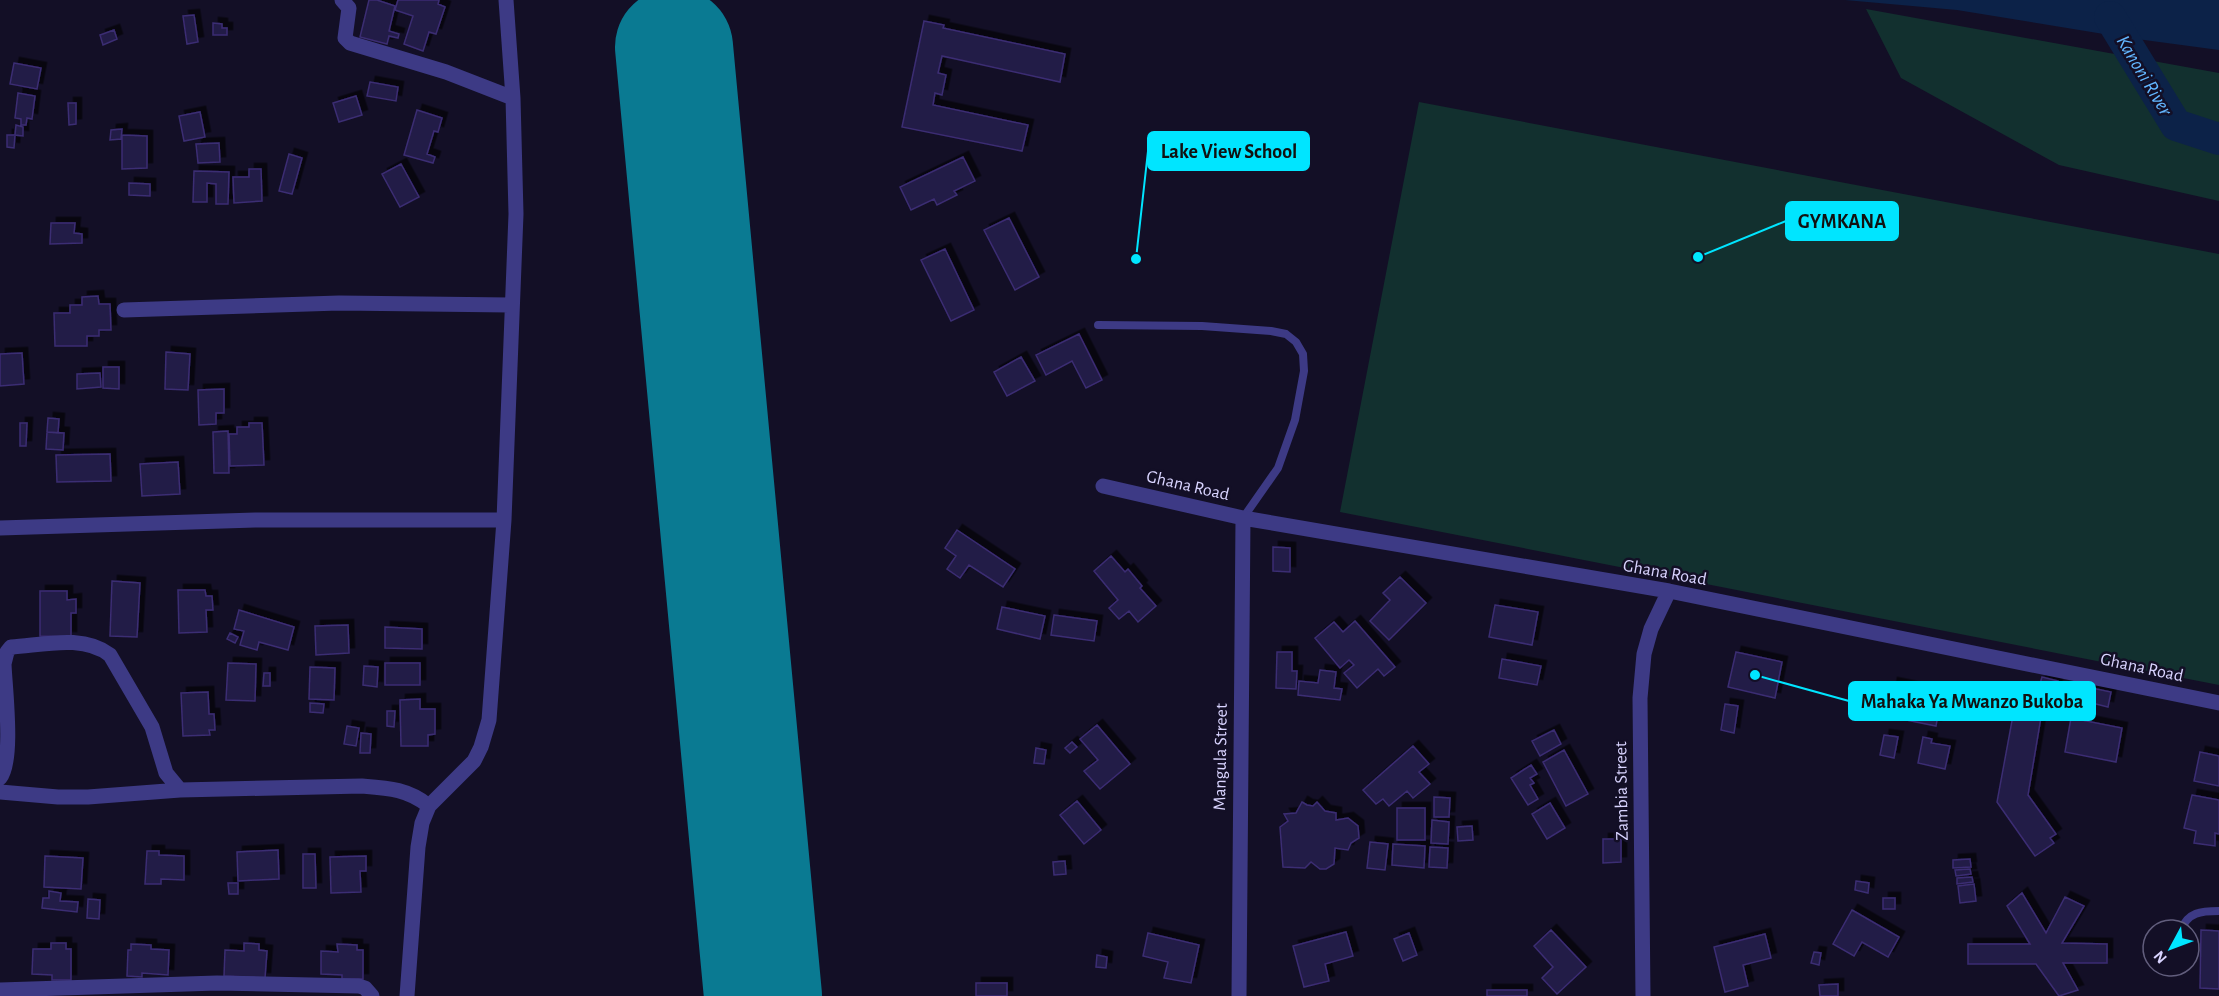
<svg xmlns="http://www.w3.org/2000/svg" width="2219" height="996" font-family="'Alegreya Sans',sans-serif">
  <defs>
    <filter id="shadow"><feDropShadow dx="5.5" dy="-5.5" stdDeviation="0" flood-color="#0009"/></filter>
  </defs>
  <rect width="100%" height="100%" fill="#130f26"/>
  <path fill="#12302f" d="M1866 9 2219 73V201L2059 165 1901 78Z
    M1419 102 2219 254V685L1340 512Z"/>
  <path fill="#0c2248" d="M1845 0H2219V50L2122 37 1957 10Z"/>
  <g fill="none" stroke-linecap="round" stroke-linejoin="round">
    <path stroke="#0c2248" stroke-width="32" d="M2110 17 2176 125 2219 139"/>
    <path stroke="#0a7a92" stroke-width="118" d="M674 47 763 996"/>
  </g>
  <path fill="#241b47" stroke="#3b2d73" stroke-width="1.5" filter="url(#shadow)" d="M369 0H377L395 6 389 31 399 34 398 38 389 36 387 44 360 37Z
    M398 0H439L438 4 445 7 436 34 429 32 423 51 404 44 413 16 395 10Z
    M194 15 198 42 187 44 183 16Z
    M924 21 944 25 943 28 1065 54 1060 82 942 56 938 73 946 75 942 95 935 93 933 105 1028 125 1022 151 902 127Z
    M213 23 222 24V28H227V35H213Z
    M114 30 117 39 103 45 100 35Z
    M14 63 41 68 37 89 10 84Z
    M370 82 398 87 396 101 367 96Z
    M18 93 35 96 32 119 27 118 26 125H21V119L15 118Z
    M356 96 362 115 339 122 333 103Z
    M68 103H76V124L69 125Z
    M417 110 442 118 438 132 434 131 427 154 435 157 433 163 404 155Z
    M200 112 205 137 184 141 179 116Z
    M16 125 23 127V136L15 135Z
    M122 129 121 139 110 140 111 130Z
    M7 135H15L14 148 7 147Z
    M122 135 147 136V168L122 169Z
    M219 143 220 162 198 163 196 144Z
    M289 154 302 158 292 194 279 191Z
    M963 157 975 181 954 191 957 195 937 205 934 199 911 210 900 187Z
    M401 164 419 197 400 207 382 174Z
    M249 169H261L262 201 234 203 233 177H249Z
    M194 171 229 172 228 204H216V184L207 183V202H193Z
    M129 183 150 184V196L129 195Z
    M1009 218 1039 277 1015 290 984 230Z
    M51 223H75L74 233 82 234V243L50 244Z
    M945 249 974 310 951 321 921 260Z
    M98 296 99 304H110L111 330H99V336H87V346H55L54 313H70V305H82V297Z
    M1079 334 1102 380 1086 388 1072 361 1046 375 1036 355Z
    M166 352 190 354 188 390 165 389Z
    M22 353 24 384 0 386V354Z
    M1021 357 1035 381 1007 396 994 372Z
    M103 367H119V389L103 388Z
    M100 373 101 387 77 389V374Z
    M224 389V413H216V424L199 425 198 390Z
    M48 418 59 419 58 433 47 432Z
    M20 423H27L26 446H20Z
    M249 423H262L264 465 230 466 229 434H237V427H249Z
    M228 431 229 473H214L213 432Z
    M47 432 64 433 63 450 46 449Z
    M110 454 111 481 57 482 56 455Z
    M178 462 180 494 142 496 140 464Z
    M957 530 1015 569 1003 587 969 565 960 578 947 569 956 556 945 548Z
    M1273 547 1290 548V572L1273 571Z
    M1111 556 1125 572 1128 569 1142 586 1140 588 1156 606 1138 622 1129 611 1119 619 1109 608 1118 600 1094 571Z
    M1400 577 1426 603 1389 640 1370 621 1390 600 1383 593Z
    M112 581 140 583 137 637 110 636Z
    M178 590H205L206 596H212L213 610H206L207 632 179 633Z
    M40 591H67V600L76 599V613H71V637L40 636Z
    M1495 605 1538 612 1532 645 1489 637Z
    M1002 607 1045 616 1040 639 997 629Z
    M239 610 294 627 288 650 259 642 257 650 240 645 244 631 234 629Z
    M1054 615 1097 621 1094 641 1051 635Z
    M1355 621 1395 667 1384 676 1378 669 1357 688 1344 673 1354 665 1349 660 1340 668 1315 638 1334 622 1343 632Z
    M348 625 349 653 316 655 315 626Z
    M385 627 422 629V649L385 648Z
    M230 633 238 637 235 643 227 639Z
    M1277 652H1292V671H1297L1296 689 1276 688Z
    M1736 652 1782 662 1775 698 1728 687Z
    M1502 659 1541 666 1537 685 1499 678Z
    M228 663 256 664 255 701 226 700Z
    M385 663H420V685H385Z
    M364 666 378 667 377 687 363 685Z
    M310 667 335 668 334 700 309 699Z
    M1320 670 1336 672 1334 688 1342 689 1340 700 1298 695 1299 681 1318 683Z
    M264 673H270V686H263Z
    M2042 677 2058 681 2053 698 2037 694Z
    M1892 683 1942 693 1936 726 1886 716Z
    M2087 687 2111 692 2108 707 2084 701Z
    M208 692 209 714H214L215 730H209L210 735 183 736 181 693Z
    M420 699V709H435V734L428 735V746H401L400 700Z
    M310 703 324 704 323 713 310 712Z
    M1725 704 1738 706 1734 733 1721 730Z
    M2014 710 2041 717 2028 795 2056 834 2050 838 2054 843 2035 856 1997 802Z
    M387 711H395L394 727 387 726Z
    M2071 718 2122 728 2116 762 2065 752Z
    M1097 725 1130 764 1100 789 1084 771 1098 760 1080 739Z
    M347 726 359 728 356 746 344 744Z
    M1554 730 1561 744 1540 756 1532 741Z
    M361 733 371 734 370 753H360Z
    M1884 735 1898 737 1894 758 1880 755Z
    M1923 737 1932 739 1931 743 1950 746 1945 769 1918 763Z
    M1072 742 1077 747 1070 753 1065 748Z
    M1413 746 1429 764 1419 772 1430 784 1413 798 1407 791 1389 806 1383 799 1376 804 1363 790Z
    M1036 748 1046 750 1044 764 1034 763Z
    M1564 750 1588 794 1566 806 1543 762Z
    M2200 752 2219 756V786L2194 781Z
    M1531 765 1537 774 1530 778 1534 783 1530 785 1538 799 1528 805 1511 778Z
    M2192 795 2219 800V834L2215 833V846L2194 843 2196 831 2184 828Z
    M1434 797 1450 798 1449 817H1434Z
    M1077 801 1101 830 1084 844 1060 815Z
    M1302 802 1307 805 1313 806 1317 802 1325 811 1336 813V820L1348 818 1358 826 1359 838 1351 843 1348 850 1335 848 1334 864 1326 869H1320L1311 862 1305 868 1283 867 1280 827 1288 821 1284 814 1296 813Z
    M1550 803 1565 828 1547 839 1532 814Z
    M1397 808H1425V840H1397Z
    M1432 820 1449 822 1448 844 1431 843Z
    M1472 826 1473 840 1458 841 1457 827Z
    M1603 839H1621V862L1603 863Z
    M1370 842 1388 844 1385 870 1367 868Z
    M1393 844 1425 846 1424 868 1392 865Z
    M1430 847 1448 848 1447 868 1429 867Z
    M278 850 279 879 238 881 237 852Z
    M147 851H159V855L184 856V880L161 879V884H145Z
    M303 854H315L316 888H303Z
    M45 856 83 858 81 889 44 887Z
    M366 856V871H360L361 892 331 893 330 857Z
    M1970 859 1971 867 1953 868V860Z
    M1065 861 1066 874 1054 875 1053 862Z
    M1970 869 1971 874 1956 876 1955 870Z
    M1972 877 1973 882 1957 884V878Z
    M1856 881 1869 883 1868 893 1855 890Z
    M228 883H238V894H229Z
    M1974 884 1976 901 1960 903 1958 886Z
    M49 891 61 893 60 901 78 902 77 912 42 908 43 898H49Z
    M2022 893 2046 933 2065 897 2084 906 2062 943 2107 944V963H2063L2078 990 2059 996 2036 964H1968V944H2030L2007 906Z
    M1883 898H1895V909H1883Z
    M88 899 100 900 99 919 87 918Z
    M1852 910 1899 937 1888 957 1862 942 1854 956 1833 944Z
    M1551 930 1586 967 1557 994 1542 978 1553 967 1534 946Z
    M2201 930 2219 931V989L2200 988Z
    M1346 932 1353 956 1325 964 1329 981 1304 987 1293 946Z
    M1148 933 1199 945 1191 983 1164 978 1168 962 1143 956Z
    M1409 933 1417 955 1403 961 1394 939Z
    M1765 934 1771 958 1743 965 1748 986 1725 992 1714 947Z
    M51 943H66V949H71V980H52V975L32 974 33 949H51Z
    M244 943 259 944V950L267 951 265 978 224 976 225 950 244 951Z
    M131 944 151 945V949L169 950 168 975 142 973V977L127 976 128 950H131Z
    M337 944 357 945V950H363V979H342V975L321 974V951L338 952Z
    M1814 952 1821 953 1819 965 1811 963Z
    M1097 955 1107 957 1106 968 1096 967Z
    M976 983H1007V996H976Z
    M1838 984V996H1820L1819 985Z
    M1487 990H1527V996H1487Z"/>
  <g fill="none" stroke-linecap="round" stroke-linejoin="round">
    <path stroke="#3d3a85" stroke-width="8" d="M1098 325 1202 326 1271 331 1286 334 1296 342 1303 354 1304 371 1295 420 1278 468 1243 518
      M2181 930C2188 912 2201 911 2219 911"/>
    <path stroke="#3d3a85" stroke-width="15" d="M342 0 349 8 345 38 350 43 446 72 513 98
      M124 310 339 303 512 305
      M1103 486 1243 518 1669 591 2219 703
      M0 528 255 520H504
      M0 778C14 760 5 689 4 664L7 652 11 647C43 645 83 634 110 655L152 727 166 773 180 790
      M0 792 58 797H88L180 790 362 786C388 788 408 789 429 806
      M0 990 217 983 359 986 365 988 372 996
      M407 996 418 847 422 823 429 806 474 761 481 747 489 720 504 520 516 214 513 98 506 0
      M1239 996 1243 518
      M1643 996 1640 698 1644 654 1651 629 1669 591"/>
  </g>
  <g text-anchor="middle" stroke-width="5" stroke-linejoin="round" paint-order="stroke">
    <g font-size="18" fill="#d9d4ff" stroke="#130f26">
      <text transform="translate(1188 485) rotate(13)" y="6">Ghana Road</text>
      <text transform="translate(1665 572) rotate(10)" y="6">Ghana Road</text>
      <text transform="translate(2142 667) rotate(12)" y="6">Ghana Road</text>
      <text transform="translate(1220 757) rotate(-89)" y="6">Mangula Street</text>
      <text transform="translate(1621 791) rotate(-91)" y="6">Zambia Street</text>
    </g>
    <g font-size="20" font-style="italic" fill="#62b6ff" stroke="#130f26">
      <text transform="translate(2145 75) rotate(59)" y="7">Kanoni River</text>
    </g>
  </g>
  <path fill="none" stroke="#00e5ff" stroke-width="2" d="M1136 259L1148 151M1698 257L1786 221M1755 675L1849 701"/>
  <g fill="#00e5ff" stroke="#130f26" stroke-width="2">
    <circle cx="1136" cy="259" r="6"/>
    <circle cx="1698" cy="257" r="6"/>
    <circle cx="1755" cy="675" r="6"/>
  </g>
  <g fill="#00e5ff" stroke="#00e5ff" stroke-width="2">
    <rect x="1148" y="132" width="161" height="38" rx="6"/>
    <rect x="1786" y="202" width="112" height="38" rx="6"/>
    <rect x="1849" y="682" width="246" height="38" rx="6"/>
  </g>
  <g font-size="20" text-anchor="middle" font-weight="bold" fill="#111">
    <text x="1229" y="158">Lake View School</text>
    <text x="1842" y="228">GYMKANA</text>
    <text x="1972" y="708">Mahaka Ya Mwanzo Bukoba</text>
  </g>
  <g transform="translate(2171 948) rotate(229)"><circle r="28" fill="#130f26" stroke="#625e7d" stroke-width="1.5"/>
  <path d="M0-4.5L10 22L0 15L-10 22Z" fill="#00e5ff"/>
  <text y="-9" font-size="16" font-weight="bold" text-anchor="middle" fill="#d9d4ff">N</text>
  </g>
</svg>
